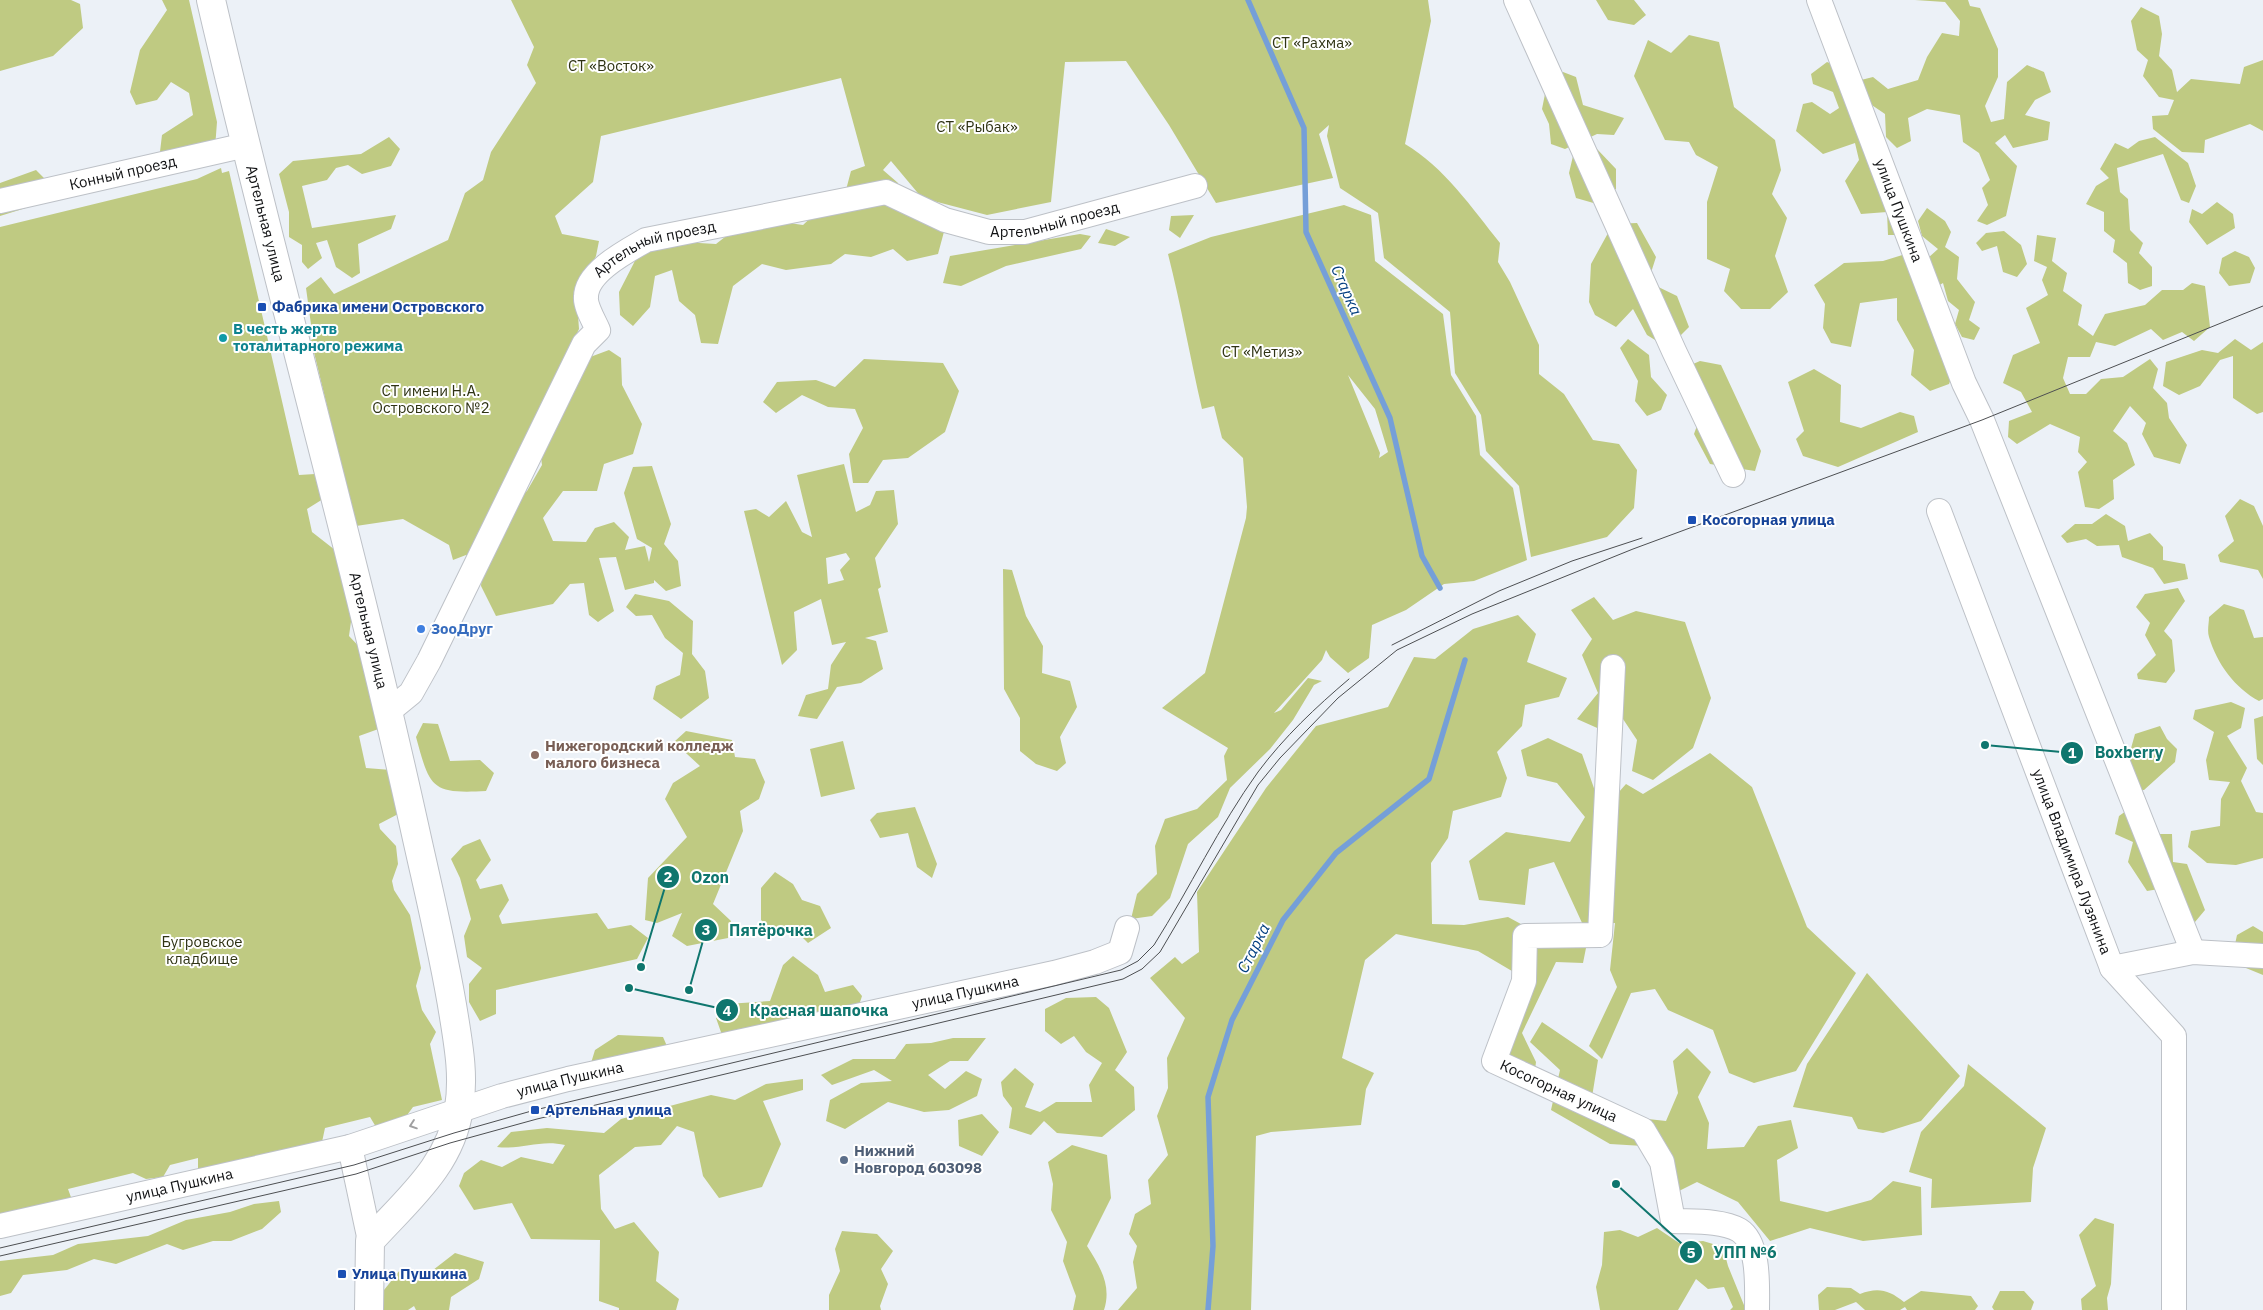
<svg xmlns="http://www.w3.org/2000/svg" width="2263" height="1310" font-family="'IBM Plex Sans',sans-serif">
  <rect width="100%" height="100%" fill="#ecf1f7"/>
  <path fill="#bfca82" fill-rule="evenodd" d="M0 0H71L80 4 83 28 53 56 0 71Z
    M162 0H189L217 122 215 148 159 160 162 135 193 115 189 93 171 82 157 100 136 105 130 92 140 50 167 10Z
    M511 0H1428L1431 21 1405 144C1444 167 1472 208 1500 243L1498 262 1510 282 1539 345V374L1564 394 1593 440 1619 444 1637 470 1634 508 1607 537 1531 557 1519 486 1486 451 1481 415 1455 373 1450 312 1384 258 1378 213 1340 188 1327 136 1329 125 1319 134 1333 178 1216 203 1169 125 1126 61 1065 62 1051 202 987 215 922 198 891 161 883 170 898 183 901 205 945 228 938 254 907 261 893 249 871 257 845 254 831 264 786 270 762 264 733 286 718 344 701 343 695 315 679 301 672 270 655 276 650 307 633 326 620 315 619 292 638 255 682 242 716 244 739 226 775 221 803 225 817 212 842 205 851 171 865 166 841 78 601 136 593 182 555 216 562 234 599 241 596 256 575 300 577 301 579 329 470 557 466 555 453 560 449 545 403 519 356 526 311 340 313 339 306 288 321 277 334 294 448 240 465 193 483 180 491 152 536 83 527 65 534 47Z
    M1596 0H1634L1646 15 1634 25 1608 20Z
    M1915 0H1968L1970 6 1980 8 1998 49V77L1985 106 1991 122 2004 119 2007 82 2027 65 2044 72 2051 92 2035 100 2025 115 2050 122 2048 140 2013 148 2005 135 1995 143 2017 166 2006 216 1987 225 1977 221 1988 205 1982 188 1990 180 1979 153 1963 142 1960 115 1927 109 1908 118 1911 141 1897 148 1886 137 1885 114 1860 97 1861 80 1873 77 1888 89 1918 80 1927 57 1942 33 1959 36 1960 21 1945 2Z
    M2141 7 2159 16 2162 34 2159 56 2172 70 2177 92 2191 79 2240 84 2244 67 2263 60V131L2250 124 2205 140 2204 153 2182 152 2153 129 2152 116 2168 115 2174 100 2159 97 2143 76 2148 60 2137 50 2131 21Z
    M1689 35 1719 42 1734 107 1775 140 1781 170 1772 194 1787 218 1775 256 1788 292 1770 309H1741L1724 291 1730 269 1707 259V202L1718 167 1696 155 1689 142 1665 140 1634 76 1648 40 1671 53Z
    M1827 62 1842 68 1905 235H1888L1887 212 1861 214 1845 181 1859 160 1855 143 1823 154 1796 131 1803 104 1812 102 1830 114 1839 108 1833 92 1813 84 1811 74Z
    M1563 72 1576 77 1583 105 1624 118 1614 135 1597 134 1565 149 1551 144 1549 124 1542 109 1547 84Z
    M389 137 400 149 391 166 362 174 348 165 336 168 327 180 302 186 312 228 396 215 391 229 358 244 360 273 352 278 336 267 327 240 316 243 322 258 308 269 302 262V245L289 237V212L279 174 293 161 361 154Z
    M2155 137 2188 163 2196 186 2189 203 2181 200 2163 154 2117 168 2120 192 2128 199 2130 230 2143 243 2139 253 2152 267V286L2140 290 2128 283 2127 263 2113 252 2115 240 2104 231V212L2086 204 2096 186 2109 178 2100 169 2115 143 2128 149 2139 141Z
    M1597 149 1616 169V189L1597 204 1576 198 1569 173 1573 156Z
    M221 168 222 173 229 171 299 475 315 474 323 499 307 509 312 532 335 550 353 607 349 636 368 656 384 727 359 736 366 768 391 770 402 812 379 824 380 829 396 846 398 864 392 881 394 890 410 915 421 968 416 986 422 1010 436 1032 430 1044 442 1100 413 1107 402 1122 376 1127 370 1117 325 1128 322 1142 198 1172V1158L170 1165 163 1177 146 1179 133 1173 68 1189 72 1200 9 1218 0 1214V227L197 179Z
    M36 170 51 185 45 202 0 216V183Z
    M2217 202 2233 214 2235 228 2207 245 2189 222 2192 209 2202 214Z
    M1344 205 1371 215 1375 261 1443 314 1451 375 1476 416 1480 455 1513 488 1527 560 1474 581 1444 584 1406 610 1372 625 1369 658 1348 673 1330 657 1326 650 1322 660 1274 713 1281 710 1308 678 1322 681 1314 685 1293 720 1270 749 1230 788 1218 817 1188 844 1170 898 1152 916 1131 919 1137 894 1157 874 1155 846 1165 819 1197 809 1227 780 1224 756 1228 748 1162 708 1205 673 1246 518 1247 507 1243 458 1222 438 1214 406 1202 409C1190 357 1181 305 1168 254L1211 237ZM1348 375 1375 409 1388 452 1379 458 1380 453Z
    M1927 208 1945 221 1951 232 1945 247 1959 257 1957 279 1975 302 1969 320 1980 328 1974 340 1962 337 1955 324 1959 310 1948 301 1943 283 1918 298 1941 329 1937 346 1955 368 1949 384 1930 391 1911 375 1914 350 1897 320V298L1860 303 1851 347 1831 343 1823 328 1825 304 1814 285 1844 263 1883 261 1912 252 1928 258 1938 249 1922 236 1918 221Z
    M1194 215 1180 238 1169 230 1171 216Z
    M1637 223 1656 257 1648 282 1677 296 1689 327 1668 348 1647 335 1633 309 1616 327 1595 315 1589 302 1591 264 1613 224Z
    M1106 229 1130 237 1115 246 1098 243Z
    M2004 231 2021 245 2027 264 2017 277 2003 272 1997 246 1982 251 1976 243 1986 233Z
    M1080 234 1091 236 1081 249 1006 266 961 286 943 283 950 256Z
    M2037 235 2056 238 2052 261 2067 273 2063 291 2082 305 2078 325 2093 336 2105 314 2145 305 2162 290H2183L2192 283 2205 286 2210 327 2194 341 2182 332 2163 340 2151 329 2115 346 2096 342 2090 357H2068L2063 378 2070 394H2086L2101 379 2123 377 2150 359 2158 369 2153 388 2167 403 2169 418 2187 445 2180 464 2154 457 2142 434 2146 423 2130 406 2113 431 2127 443 2135 465 2113 480 2114 499 2099 509 2085 507 2078 472 2087 462 2078 452 2080 437 2050 424 2017 444 2008 437 2009 421 2032 412 2021 392 2003 383 2013 355 2040 343 2026 308 2048 295 2042 280 2047 267 2034 261Z
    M2235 251 2249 257 2255 268 2250 283 2229 286 2219 273 2222 258Z
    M1628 339 1649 355 1651 377 1667 395 1661 410 1647 416 1635 401 1638 381 1620 348Z
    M2235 339 2251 350 2263 342V412L2257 414 2233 398V356L2220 360 2200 386 2179 395 2163 386 2166 362 2202 350 2218 353Z
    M609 350 621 358 622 385 642 424 633 454 604 464 597 491H563L543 518 553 541 586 542 595 528 614 522 629 537 625 550 645 546 649 562 652 548 637 539 624 493 633 467 652 466 671 524 664 544 678 561 681 586 666 591 654 580V583L625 590 616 557 599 558 614 611 598 622 589 615 584 583 570 584 553 604 496 616 481 586 484 553 509 505 527 491 542 465 539 442 566 366Z
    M864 359 943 363 959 391 945 432 908 458 883 460 868 483H853L849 454 863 428 855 409 828 407 802 395 776 413 763 402 777 382 816 380 835 387Z
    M1700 361 1721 365 1761 451 1755 471 1710 464 1694 434 1704 406 1686 367Z
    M1814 369 1841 385 1840 422 1861 428 1900 412 1914 416 1918 432 1838 467 1803 456 1796 439 1804 431 1788 382Z
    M844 464 856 512 870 505 876 491 894 490 898 524 875 558 881 587 878 589 888 632 865 638 876 641 883 669 861 683 837 687 817 719 798 716 806 695 828 689 831 665 846 642 832 645 821 599 794 612 797 650 782 665 744 511 756 509 769 517 786 501 802 532 812 537 797 475ZM846 553 850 559 840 570 844 580 828 584 826 558Z
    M2240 499 2254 506 2263 526V579L2258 570 2220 562 2218 555 2234 541 2225 516Z
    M2106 514 2125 526 2128 541 2150 533 2163 547V560L2185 564 2188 579 2164 584 2153 568 2122 557 2119 545 2097 546 2086 539 2067 543 2061 536 2075 524H2092Z
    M1003 569 1012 570 1026 616 1043 646 1042 673 1070 681 1077 707 1060 737 1066 763 1057 771 1036 764 1020 751V718L1004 689Z
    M2178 588 2185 601 2164 631 2172 640 2175 671 2166 683 2138 679 2137 674 2156 655 2145 635 2150 623 2136 607 2145 594Z
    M635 594 669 601 693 621 692 654 705 671 709 698 681 719 653 699 656 686 680 675 683 653 665 638 652 615 636 616 626 607Z
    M1594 597 1613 620 1636 611 1685 622 1711 698 1693 748 1653 780 1632 771 1637 740 1623 719 1604 731 1577 719 1598 693 1582 655 1592 639 1571 610Z
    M2224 604 2244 610 2254 638 2263 637V699L2259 701C2235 688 2217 664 2209 637 2207 631 2209 623 2209 617Z
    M1518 615 1536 634 1527 662 1567 678 1559 697 1525 705 1522 726 1497 752 1507 778 1501 797 1453 811 1448 838 1431 863 1432 924 1464 925 1508 917 1532 930 1568 931 1586 948 1583 963 1556 962 1522 1033 1536 1062 1533 1085 1506 1080 1499 1056 1517 974 1478 951 1396 934 1365 960 1342 1058 1374 1073 1366 1089 1361 1125 1271 1132 1256 1136 1251 1310H1118L1137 1288 1133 1262 1137 1246 1129 1234 1135 1214 1151 1204 1148 1180 1168 1155 1157 1116 1168 1088 1167 1058 1185 1018 1150 978 1175 957 1182 964 1199 952 1197 892 1266 788 1316 726 1388 707 1414 657 1435 659 1473 629Z
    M2231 702 2245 708 2241 728 2227 736 2247 768 2241 781 2256 812 2263 813V858L2236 865 2207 863 2188 847 2191 831 2220 826 2221 799 2230 782 2209 780 2206 760 2214 732 2193 719 2195 710Z
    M2263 716V765L2257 759 2254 719Z
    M423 723 438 724 450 761 480 760 494 773 486 791C431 794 430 788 416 737Z
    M2160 726 2167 739 2177 749 2175 762 2144 790 2128 791 2123 777 2135 734Z
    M686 731 732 740 735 757 755 759 765 782 759 799 740 811 743 831 713 904 731 921 728 938 687 946 672 936 682 913 657 923 645 920 648 878 687 837 665 799 673 783 700 766 674 742Z
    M1548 738 1582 754 1602 811 1626 784 1643 794 1710 753 1752 787 1807 927 1856 973 1796 1071 1754 1083 1729 1073 1713 1030 1668 1010 1655 989 1631 993 1602 1059 1589 1046 1617 987 1610 970 1615 923 1583 925 1554 862 1529 869 1525 905 1479 900 1469 861 1506 832 1570 842 1585 817 1557 783 1527 776 1521 750Z
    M843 741 855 789 821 797 810 749Z
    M2133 806 2147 834H2172L2173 862 2187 864 2205 910 2195 922 2162 904 2159 889 2147 891 2128 862 2133 842 2115 834 2119 816Z
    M915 807 937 864 932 878 917 867 908 833 880 838 870 820 877 813Z
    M480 839 491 860 476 880 480 889 502 884 509 900 499 916 502 924 597 913 608 929 631 925 648 938 637 959 496 990V1014L480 1021 469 1002V984L482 968 467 957 464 936 471 919 460 878 451 859 463 846Z
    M775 872 793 884 802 900 820 906 831 928 808 943 790 925 773 931 761 920V888Z
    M2253 926 2263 932V975L2246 968 2234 949 2237 935Z
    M793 956 818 975 825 992 853 985 862 996 854 1021 728 1052 716 1018 727 1004 770 1001 783 965Z
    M1867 973 1960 1076 1921 1121 1883 1133 1858 1129 1852 1117 1793 1107 1807 1064Z
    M1096 997 1109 1008 1127 1052 1115 1070 1134 1087 1135 1110 1102 1137 1057 1133 1044 1121 1031 1135 1009 1128 1012 1108 1003 1096 1001 1082 1015 1068 1034 1084 1025 1107 1040 1112 1056 1102H1092L1089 1085 1102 1063 1086 1052 1074 1036 1061 1044 1045 1031V1009L1066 998Z
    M1542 1022 1598 1060 1592 1097 1621 1116 1666 1121 1678 1093 1673 1061 1687 1048 1711 1072 1698 1097 1709 1123 1707 1149 1744 1147 1758 1126 1791 1120 1798 1148 1777 1160 1780 1201 1827 1212 1871 1200 1893 1181 1921 1187 1922 1235 1863 1241 1810 1228 1770 1241 1738 1202 1697 1182 1675 1193 1660 1147 1610 1144 1551 1110 1560 1070 1530 1042Z
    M618 1035 663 1037 670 1053 591 1063 595 1050Z
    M953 1038H986L968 1061H950L928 1075 945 1089 966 1071 982 1079 977 1096 949 1110 924 1112 888 1102 845 1129 826 1121 830 1100 861 1083 892 1081 874 1070 832 1085 821 1075 853 1059H895L906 1044 931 1043Z
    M1968 1064 2046 1128 2033 1168 2031 1202 1931 1208 1932 1179 1909 1172 1921 1132 1964 1086Z
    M803 1079V1090L763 1101 781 1144 762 1187 719 1198 703 1176 694 1132 677 1126 661 1145 635 1147 599 1175 601 1209 615 1229 634 1222 659 1252 656 1281 679 1299 676 1310H619V1308L599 1301 600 1240 531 1239 512 1203 474 1210 459 1186 464 1173 481 1160 502 1167 521 1157 553 1164 565 1145C540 1139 522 1150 497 1147L511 1132 547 1128 604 1133 621 1119 711 1095 735 1100 766 1084Z
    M982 1114 999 1132 982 1156 959 1146 958 1120Z
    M1072 1145 1107 1155 1111 1198 1087 1246C1100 1267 1112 1285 1104 1310H1073L1076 1296 1063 1261 1067 1242 1051 1210 1053 1184 1048 1162Z
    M279 1201 281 1212 262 1229 231 1241H213L183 1250 167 1244 116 1264 94 1259 67 1270 23 1275 11 1293 0 1296V1261L53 1255 78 1244 148 1236 186 1220 230 1212 254 1204Z
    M2095 1218 2114 1224 2111 1284 2107 1298 2108 1310H2082L2081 1299 2096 1286 2079 1235Z
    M1657 1228 1679 1243 1703 1241 1723 1247 1728 1266 1746 1310H1730L1733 1307 1724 1287 1708 1289 1696 1279 1678 1310H1600L1596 1287 1602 1265 1604 1232 1620 1230 1638 1237Z
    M842 1231 877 1234 893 1251 881 1269 888 1284 880 1306 881 1310H829V1295L840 1271 835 1249Z
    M455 1253 484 1262 479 1279 451 1297 449 1310H416L414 1306 408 1310H372V1305L400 1270 424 1277Z
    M1827 1287 1851 1288 1860 1294C1878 1287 1889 1290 1904 1302L1921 1291 1971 1296 1978 1306 1975 1310H1907L1905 1307 1900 1310H1865L1856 1302 1835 1310H1819L1818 1295Z
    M2000 1291H2024L2034 1302 2031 1310H1994L1992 1307Z"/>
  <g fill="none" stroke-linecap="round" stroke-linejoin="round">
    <path stroke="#759fd8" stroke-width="5.5" d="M1248 0 1304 128 1306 232 1390 418 1422 556 1440 588
      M1208 1310 1213 1246 1208 1097 1232 1020 1283 920 1336 853 1429 779 1465 660"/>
    <g stroke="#bdc1c7" stroke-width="26">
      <g id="street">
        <path d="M1516 0 1674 351 1733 475"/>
        <path id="s1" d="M1819 0 1964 383 1982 420 2193 952"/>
        <path id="s2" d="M0 201 246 145"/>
        <path id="s3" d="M1939 511 2112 968 2174 1036V1310"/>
        <path id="s4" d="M1613 667 1600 935 1525 936 1524 981 1494 1061 1643 1130 1662 1162 1673 1221C1693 1222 1721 1220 1739 1230 1760 1243 1757 1288 1757 1310"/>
        <path id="s5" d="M389 711 411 693 429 661 584 344 598 330C594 321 585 306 586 297 586 272 627 251 646 240L886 192 945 220 989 232H1025L1195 186"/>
        <path d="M2112 968 2193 952 2263 956"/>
        <path d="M350 1147 370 1241"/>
        <path id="s6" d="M0 1226 350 1147 502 1096 568 1079 1054 973 1095 962 1120 952 1127 928"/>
      </g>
    </g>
    <g stroke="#bdc1c7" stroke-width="30">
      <g id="secondary">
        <path id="s7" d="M211 0C275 276 353 549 414 825 428 889 444 953 454 1017 459 1048 464 1077 459 1108 451 1165 407 1200 370 1241L369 1310"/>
      </g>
    </g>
    <use href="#street" stroke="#fff" stroke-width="24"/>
    <use href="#secondary" stroke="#fff" stroke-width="28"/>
    <path stroke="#4d4f52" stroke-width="1" d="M1392 645 1499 591 1572 561 1642 538
      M0 1248 354 1165 454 1133 535 1110 1121 970 1138 961 1154 945C1190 888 1219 826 1258 772 1284 737 1316 707 1349 679
      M0 1256 356 1174 450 1143 537 1119 1123 979 1142 969 1160 952 1258 785 1280 758 1338 698 1397 650 1472 614 1633 549 1982 420 2263 306"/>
  </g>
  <defs><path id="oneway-chevron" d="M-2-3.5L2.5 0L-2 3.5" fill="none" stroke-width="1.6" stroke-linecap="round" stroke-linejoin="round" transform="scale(1.25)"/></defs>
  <use stroke="#a0a0a1" href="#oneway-chevron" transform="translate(413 1125) rotate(161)"/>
  <g fill="#1a4fb4" stroke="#fff" stroke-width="2">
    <rect x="257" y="302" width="10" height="10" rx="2.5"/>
    <rect x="1687" y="515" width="10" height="10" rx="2.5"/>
    <rect x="530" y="1105" width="10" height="10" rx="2.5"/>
    <rect x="337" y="1269" width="10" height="10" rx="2.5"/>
  </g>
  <circle fill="#0f9aa8" stroke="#fff" stroke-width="2" cx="223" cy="338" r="5"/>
  <circle fill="#3f7fe0" stroke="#fff" stroke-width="2" cx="421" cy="629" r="5"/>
  <circle fill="#8d6e63" stroke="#fff" stroke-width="2" cx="535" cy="755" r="5"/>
  <circle fill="#5c6f8a" stroke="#fff" stroke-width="2" cx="844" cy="1160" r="5"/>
  <g text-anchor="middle" stroke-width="4" stroke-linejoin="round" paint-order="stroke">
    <g font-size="15" fill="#2f3314" stroke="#fff">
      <text x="1312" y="48">СТ «Рахма»</text>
      <text x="611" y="71">СТ «Восток»</text>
      <text x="977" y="132">СТ «Рыбак»</text>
      <text x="1262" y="357">СТ «Метиз»</text>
      <text x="431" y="396">СТ имени Н.А.<tspan x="431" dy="17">Островского №2</tspan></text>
      <text x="202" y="947">Бугровское<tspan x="202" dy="17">кладбище</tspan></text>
    </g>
    <g font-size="15" fill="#111214" stroke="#fff">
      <text dy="5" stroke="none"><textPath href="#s2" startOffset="126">Конный проезд</textPath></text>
      <text dy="5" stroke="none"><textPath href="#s1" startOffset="225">улица Пушкина</textPath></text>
      <text dy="5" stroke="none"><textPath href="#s5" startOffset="982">Артельный проезд</textPath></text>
      <text dy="5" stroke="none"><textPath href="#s7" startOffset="230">Артельная улица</textPath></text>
      <text dy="5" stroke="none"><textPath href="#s5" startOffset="564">Артельный проезд</textPath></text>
      <text dy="5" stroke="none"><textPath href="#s7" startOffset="650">Артельная улица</textPath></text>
      <text dy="5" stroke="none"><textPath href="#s3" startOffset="375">улица Владимира Лузянина</textPath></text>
      <text dy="5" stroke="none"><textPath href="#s6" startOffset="994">улица Пушкина</textPath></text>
      <text dy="5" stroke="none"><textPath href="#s6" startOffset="589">улица Пушкина</textPath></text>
      <text dy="5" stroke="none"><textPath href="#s4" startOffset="545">Косогорная улица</textPath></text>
      <text dy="5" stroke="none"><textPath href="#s6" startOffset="184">улица Пушкина</textPath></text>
    </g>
    <g font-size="15" font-weight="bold" fill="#164399" stroke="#fff" text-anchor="start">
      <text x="272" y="312">Фабрика имени Островского</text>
      <text x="1702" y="525">Косогорная улица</text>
      <text x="545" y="1115">Артельная улица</text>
      <text x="352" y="1279">Улица Пушкина</text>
    </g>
    <g font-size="15" font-weight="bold" fill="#0d838f" stroke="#fff" text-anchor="start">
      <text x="233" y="334">В честь жертв<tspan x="233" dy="17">тоталитарного режима</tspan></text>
    </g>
    <g font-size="15" font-weight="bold" fill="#366cbe" stroke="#fff" text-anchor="start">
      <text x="431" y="634">ЗооДруг</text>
    </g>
    <g font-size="15" font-weight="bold" fill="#785e54" stroke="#fff" text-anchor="start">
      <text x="545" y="751">Нижегородский колледж<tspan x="545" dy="17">малого бизнеса</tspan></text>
    </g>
    <g font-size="15" font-weight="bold" fill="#4e5e75" stroke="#fff" text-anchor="start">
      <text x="854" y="1156">Нижний<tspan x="854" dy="17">Новгород 603098</tspan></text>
    </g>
    <g font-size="16" font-style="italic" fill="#003d7f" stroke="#fff">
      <text transform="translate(1347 290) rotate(66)" y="6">Старка</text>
      <text transform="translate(1253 948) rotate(-63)" y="6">Старка</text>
    </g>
  </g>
  <path fill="none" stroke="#0f766e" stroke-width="2" d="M1985 745L2072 753M641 967L668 877M689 990L706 930M629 988L727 1010M1616 1184L1691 1252"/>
  <g fill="#0f766e" stroke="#fff" stroke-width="2">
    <circle cx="1985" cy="745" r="5"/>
    <circle cx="641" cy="967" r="5"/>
    <circle cx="689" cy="990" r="5"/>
    <circle cx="629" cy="988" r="5"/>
    <circle cx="1616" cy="1184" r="5"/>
    <circle cx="2072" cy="753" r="12"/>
    <circle cx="668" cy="877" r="12"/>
    <circle cx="706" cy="930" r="12"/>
    <circle cx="727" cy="1010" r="12"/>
    <circle cx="1691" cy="1252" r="12"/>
  </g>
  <g font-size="15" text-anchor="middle" font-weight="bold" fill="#fff">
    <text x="2072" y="758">1</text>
    <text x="668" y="882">2</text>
    <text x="706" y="935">3</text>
    <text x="727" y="1016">4</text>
    <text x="1691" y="1258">5</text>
  </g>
  <g font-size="16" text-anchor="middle" font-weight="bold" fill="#0f766e" stroke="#fff" stroke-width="4" stroke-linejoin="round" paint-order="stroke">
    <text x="2129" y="758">Boxberry</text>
    <text x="710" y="883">Ozon</text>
    <text x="771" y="936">Пятёрочка</text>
    <text x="819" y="1016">Красная шапочка</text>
    <text x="1745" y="1258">УПП №6</text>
  </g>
</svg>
